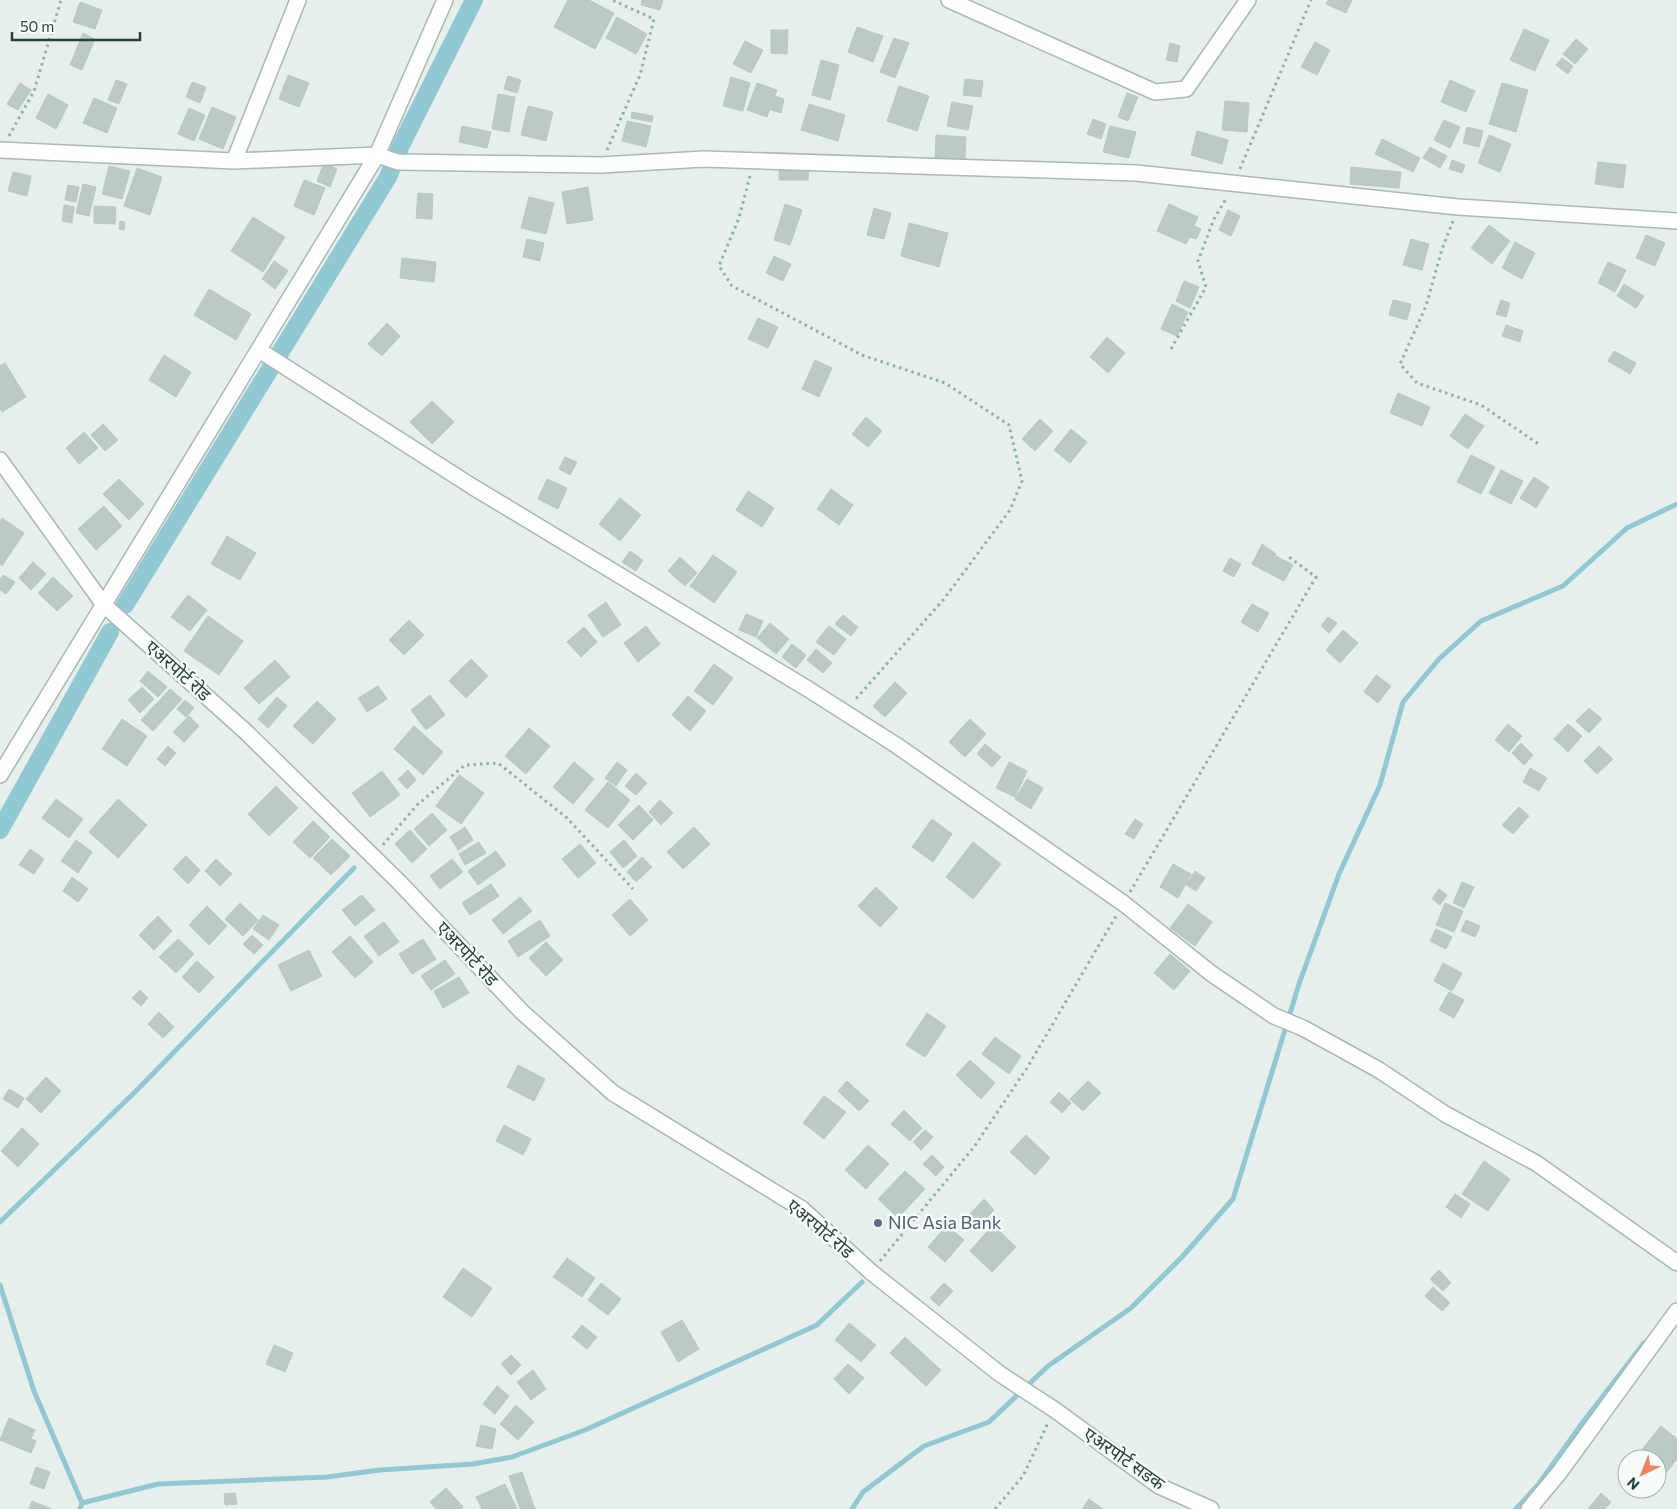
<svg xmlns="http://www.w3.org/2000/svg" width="1677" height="1509" font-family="Commissioner,'Noto Sans Devanagari',sans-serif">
  <rect width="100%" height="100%" fill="#e6efeb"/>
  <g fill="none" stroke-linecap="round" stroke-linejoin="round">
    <path stroke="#8ec9d4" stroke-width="5" d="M0 1222 135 1092 354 868
      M0 1285 34 1391 82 1503
      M80 1509 82 1503 158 1484 327 1477 380 1470 473 1464 512 1457 585 1430 817 1325 862 1282
      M852 1509 863 1492 924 1446 989 1422 1048 1366 1131 1308 1182 1257 1233 1199 1299 984 1339 874 1380 785 1403 702 1439 659 1481 621 1563 586 1627 528 1677 504
      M1516 1509 1538 1485 1583 1422 1644 1343"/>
    <path stroke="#8ec9d4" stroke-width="18" d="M125 605 388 177 401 145 474 0
      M0 830 110 632"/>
  </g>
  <path fill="#bbcac4" stroke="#b8c9c2" d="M568 0H589L614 13 595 49 554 27Z
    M642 0H663L660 10 641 5Z
    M1328 0H1352L1346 13 1326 4Z
    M80 2 102 10 95 29 73 22Z
    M617 17 647 34 636 54 606 38Z
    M857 27 883 36 873 62 848 52Z
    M1524 29 1549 40 1535 71 1510 60Z
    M771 30H788L787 54 771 53Z
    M83 33 95 39 82 70 70 65Z
    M894 38 909 43 895 78 880 72Z
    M1576 39 1588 49 1575 64 1563 54Z
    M745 41 763 50 751 73 733 64Z
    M1315 42 1330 50 1317 75 1301 67Z
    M1170 43 1180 46 1177 62 1166 60Z
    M1562 58 1573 66 1568 74 1556 65Z
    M821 60 839 65 830 100 812 95Z
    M288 75 309 83 299 107 279 99Z
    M508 76 521 80 517 93 504 89Z
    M731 77 750 83 743 111 723 106Z
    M965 79 983 81 981 97 963 95Z
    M116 80 127 84 119 104 108 100Z
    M1450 80 1475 91 1466 112 1441 102Z
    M192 82 206 87 200 103 186 97Z
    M20 83 31 90 18 110 7 104Z
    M757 83 777 90 767 117 747 110Z
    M1502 83 1528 90 1516 132 1489 124Z
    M899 86 929 96 917 131 887 121Z
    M1127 93 1138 97 1128 121 1118 117Z
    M48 94 68 105 56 129 36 118Z
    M498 94 515 97 509 132 492 129Z
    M775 96 784 99 781 113 771 110Z
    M94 98 117 108 107 133 83 123Z
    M1225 101 1249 103 1247 132 1222 130Z
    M952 102 973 106 968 130 947 126Z
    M809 104 845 115 838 141 801 130Z
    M528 106 553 112 546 141 521 135Z
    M212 107 236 117 223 149 199 139Z
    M189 108 205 115 194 141 178 134Z
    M632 112 653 116 652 122 631 118Z
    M1093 119 1106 124 1101 139 1087 134Z
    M1444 120 1460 127 1450 148 1434 140Z
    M627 121 651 126 646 147 622 141Z
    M462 126 491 132 487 148 459 142Z
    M1110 126 1136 132 1129 158 1103 152Z
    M1467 127 1483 131 1479 147 1463 143Z
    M1197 131 1228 140 1222 164 1191 155Z
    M936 135 966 137 965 159 935 158Z
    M1489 135 1511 144 1500 172 1478 163Z
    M1382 139 1420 158 1413 172 1375 154Z
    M1430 147 1447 156 1440 168 1423 158Z
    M1452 160 1465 165 1462 173 1449 169Z
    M1598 162 1626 165 1623 188 1595 184Z
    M324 163 337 169 330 187 317 181Z
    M109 166 130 171 122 199 102 194Z
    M1351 167 1401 172 1399 188 1350 184Z
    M137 168 162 177 150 215 124 206Z
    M779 169H809L808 180H779Z
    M13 172 31 176 27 196 8 191Z
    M304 180 325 188 314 215 294 206Z
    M83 184 96 187 89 216 76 213Z
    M68 185 79 187 76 202 65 200Z
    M588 187 593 220 567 224 562 192Z
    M418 193 433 194 432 219 416 218Z
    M529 197 554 203 546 234 521 228Z
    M785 204 802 210 790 245 774 240Z
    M1169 204 1198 217 1194 226 1201 229 1196 239 1190 237 1186 244 1157 231Z
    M64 205 74 207 72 223 62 221Z
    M94 206 116 207 115 224 94 223Z
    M874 208 891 213 884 239 867 235Z
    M1228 210 1240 216 1231 236 1219 230Z
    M253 217 285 237 263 272 231 251Z
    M120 221 125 222 124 230 119 229Z
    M909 223 948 233 939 267 901 256Z
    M1489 225 1510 241 1492 264 1471 248Z
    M1646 235 1665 243 1655 266 1636 258Z
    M527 239 544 243 540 261 523 257Z
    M1411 239 1429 244 1422 270 1403 265Z
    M1515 242 1535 253 1522 279 1502 268Z
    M774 256 791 264 783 281 766 273Z
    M402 258 436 262 434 282 400 278Z
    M274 261 288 271 275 289 262 279Z
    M1608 262 1626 270 1615 292 1598 283Z
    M1184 281 1199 287 1190 308 1176 301Z
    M1624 284 1644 296 1636 308 1617 296Z
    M209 289 251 314 236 340 194 315Z
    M1393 300 1411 304 1407 320 1389 315Z
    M1501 300 1510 303 1506 317 1496 314Z
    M1172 304 1188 312 1177 336 1161 329Z
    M758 318 778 327 768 348 748 339Z
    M387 323 400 336 382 356 368 344Z
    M1506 325 1523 331 1520 342 1502 336Z
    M1107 337 1125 353 1108 373 1090 357Z
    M1614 351 1636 363 1630 374 1608 361Z
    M164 355 191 372 176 397 149 380Z
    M815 360 832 368 819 397 802 389Z
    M5 363 26 397 2 412 0 409V366Z
    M1398 393 1430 407 1422 426 1390 413Z
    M432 401 454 422 432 444 410 422Z
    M1465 414 1484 426 1468 449 1450 436Z
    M866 417 882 431 868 447 852 434Z
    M1040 419 1053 431 1035 451 1022 439Z
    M103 424 118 440 105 451 91 435Z
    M1071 429 1087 442 1070 463 1054 450Z
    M84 432 98 448 79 464 66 448Z
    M1471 455 1495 467 1481 494 1457 482Z
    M565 457 577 462 570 475 559 469Z
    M1501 470 1523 481 1511 504 1489 493Z
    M1534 477 1549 487 1536 508 1520 498Z
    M119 479 144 504 129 520 103 494Z
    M547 479 567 488 558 509 538 499Z
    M831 489 853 505 839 525 817 509Z
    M748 491 774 508 762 527 736 510Z
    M620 498 641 515 620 541 599 524Z
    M104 506 122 526 96 550 78 529Z
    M2 518 24 533 2 566 0 564V522Z
    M227 536 256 553 240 580 211 564Z
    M1262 544 1276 554 1266 572 1252 564Z
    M630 551 643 560 636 571 622 562Z
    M713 555 737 572 714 603 690 586Z
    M1276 556 1293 565 1284 581 1267 572Z
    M680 557 697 573 685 586 668 571Z
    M1230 558 1241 564 1234 577 1223 571Z
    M33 562 46 574 31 590 19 578Z
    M3 575 15 582 6 594 0 590V580Z
    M53 577 73 596 57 611 38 593Z
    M188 595 207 610 190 631 171 617Z
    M606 602 621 625 603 637 588 615Z
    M1252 604 1269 613 1258 632 1241 622Z
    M746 614 763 621 756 637 739 630Z
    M843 615 858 627 851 636 835 624Z
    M208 616 243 641 219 675 184 651Z
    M1328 617 1337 623 1329 633 1321 626Z
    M409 620 424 635 404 655 389 640Z
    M770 623 789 639 776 654 757 638Z
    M646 626 660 644 638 662 624 643Z
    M829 626 846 639 834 655 816 642Z
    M584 627 597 642 581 657 567 642Z
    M1343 630 1358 643 1340 663 1326 650Z
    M792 644 806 655 796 668 782 657Z
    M816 649 832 663 823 673 807 660Z
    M471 659 488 676 466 698 449 681Z
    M275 660 290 677 259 704 244 688Z
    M714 664 733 678 713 705 694 691Z
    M148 671 167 687 158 697 140 681Z
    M1376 675 1391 686 1378 703 1364 692Z
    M895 682 907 693 885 717 873 706Z
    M378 686 387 699 367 712 358 698Z
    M142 687 154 699 140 713 128 700Z
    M170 689 182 699 153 731 141 720Z
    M430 695 445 715 426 730 411 710Z
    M688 696 706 711 690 731 672 715Z
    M277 697 287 706 268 728 258 719Z
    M185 700 194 708 186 717 177 709Z
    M317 701 336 719 313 744 293 726Z
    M1589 708 1602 719 1589 733 1576 721Z
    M189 716 199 726 184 742 173 732Z
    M122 719 147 736 127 766 102 749Z
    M970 719 986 734 965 757 949 742Z
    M1508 724 1522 736 1509 752 1495 740Z
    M1568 724 1582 736 1568 752 1554 739Z
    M414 726 443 752 423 775 394 749Z
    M529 728 550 746 526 774 505 756Z
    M1521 743 1533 755 1524 765 1512 753Z
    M985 744 1001 757 992 767 977 754Z
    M168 746 176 753 165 766 157 759Z
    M1599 746 1613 759 1597 774 1584 761Z
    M574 762 594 779 573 804 553 787Z
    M617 762 627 770 616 786 605 778Z
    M1009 762 1027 771 1015 797 996 788Z
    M1530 768 1547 778 1539 791 1523 782Z
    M408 770 416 780 407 789 398 779Z
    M382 771 400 795 370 817 352 793Z
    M636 773 647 783 636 795 625 786Z
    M459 775 484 793 461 824 436 806Z
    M1027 779 1043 788 1031 809 1015 799Z
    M608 782 630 800 608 828 585 810Z
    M276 786 298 808 269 836 248 814Z
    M56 799 83 819 69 838 42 818Z
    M118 799 147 825 118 858 89 832Z
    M660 800 673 813 661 825 649 812Z
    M639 805 653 820 633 840 618 825Z
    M1519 807 1529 816 1513 834 1502 825Z
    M432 813 447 830 429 846 414 829Z
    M932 819 952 834 933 862 912 847Z
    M1135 819 1143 824 1134 839 1125 834Z
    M313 821 330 837 310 858 293 842Z
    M465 827 473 840 458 850 450 837Z
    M694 827 710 844 683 869 667 852Z
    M410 830 427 849 412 863 395 844Z
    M332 839 350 856 331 875 313 858Z
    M76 840 92 852 78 873 61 861Z
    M624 840 637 856 623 868 610 852Z
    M479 842 486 853 465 865 459 854Z
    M973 842 1001 864 973 899 946 877Z
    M580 844 596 863 578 878 562 859Z
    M30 849 44 859 34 874 19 865Z
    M496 851 506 865 478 885 468 871Z
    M186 856 200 870 188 884 173 869Z
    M642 857 652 867 636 882 627 872Z
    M216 859 232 874 220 886 205 871Z
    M452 859 463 872 440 889 430 876Z
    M1173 864 1191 874 1178 898 1160 887Z
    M1195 871 1205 878 1196 891 1186 885Z
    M72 877 88 889 78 902 63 891Z
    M1462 882 1474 887 1464 908 1453 903Z
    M491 884 499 896 470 915 462 903Z
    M876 887 898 908 880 927 858 906Z
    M1439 889 1447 895 1440 905 1432 899Z
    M362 895 375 910 355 926 342 910Z
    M520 897 532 911 503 934 492 920Z
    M630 899 648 920 630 936 612 915Z
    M240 903 258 920 243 936 225 919Z
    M1445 903 1463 911 1454 932 1436 925Z
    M1188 904 1212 922 1195 946 1170 928Z
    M207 906 227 926 209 945 189 925Z
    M263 915 279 925 269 940 253 929Z
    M158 916 172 931 154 950 139 935Z
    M540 920 550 936 518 957 508 941Z
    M1466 920 1480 926 1475 937 1461 931Z
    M384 922 399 942 379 956 364 936Z
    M1436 929 1452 937 1446 949 1430 941Z
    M252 935 263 945 254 954 243 944Z
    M350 936 373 962 355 978 332 952Z
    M178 939 194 954 176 973 159 957Z
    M423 939 436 959 412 974 399 954Z
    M546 942 563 960 546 976 529 958Z
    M309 950 322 976 291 991 278 965Z
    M1170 954 1190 971 1174 990 1154 973Z
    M445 960 455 974 431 990 421 976Z
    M197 961 214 977 199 993 182 977Z
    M1443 963 1462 973 1452 991 1434 981Z
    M459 977 469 993 443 1008 434 991Z
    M140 990 148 998 141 1006 132 998Z
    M1449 992 1464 1000 1454 1018 1439 1010Z
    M159 1012 174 1027 163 1038 148 1024Z
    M927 1013 946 1026 925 1057 906 1045Z
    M995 1037 1021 1056 1009 1074 982 1054Z
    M970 1060 995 1083 981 1099 956 1075Z
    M518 1065 545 1079 534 1101 507 1087Z
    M46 1077 61 1091 41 1113 26 1099Z
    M847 1081 869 1101 859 1111 838 1091Z
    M1088 1081 1101 1093 1083 1111 1070 1099Z
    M9 1089 24 1098 18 1108 3 1099Z
    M1059 1092 1071 1103 1062 1113 1050 1102Z
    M824 1096 846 1112 824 1139 803 1123Z
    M904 1110 922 1128 910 1141 891 1124Z
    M504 1125 531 1139 523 1155 496 1141Z
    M22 1128 39 1144 18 1167 1 1151Z
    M925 1130 933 1137 921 1150 913 1142Z
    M1026 1135 1050 1158 1035 1175 1010 1152Z
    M868 1145 889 1164 866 1189 845 1170Z
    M932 1155 944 1167 936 1176 923 1164Z
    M1484 1161 1510 1179 1488 1211 1462 1194Z
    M905 1171 925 1189 898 1218 878 1199Z
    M1455 1194 1470 1204 1461 1218 1446 1207Z
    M984 1199 994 1210 978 1227 967 1217Z
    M947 1225 964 1240 945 1262 928 1247Z
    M993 1225 1016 1247 992 1272 970 1251Z
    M567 1258 595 1278 582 1297 553 1277Z
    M463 1268 492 1288 472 1317 443 1297Z
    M1439 1270 1451 1283 1443 1291 1430 1279Z
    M601 1283 621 1299 608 1315 588 1300Z
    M944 1283 953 1291 939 1306 930 1298Z
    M1433 1287 1450 1303 1442 1311 1425 1296Z
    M682 1320 699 1349 678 1362 661 1332Z
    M849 1323 876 1345 861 1362 835 1340Z
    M582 1325 597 1337 587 1349 572 1337Z
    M905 1337 941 1370 926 1386 890 1353Z
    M274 1345 293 1353 285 1372 266 1364Z
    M511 1355 521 1365 511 1375 501 1364Z
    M848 1364 864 1378 849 1394 834 1379Z
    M533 1370 546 1389 531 1400 517 1382Z
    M497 1386 509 1396 495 1414 483 1404Z
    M516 1405 534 1422 518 1440 500 1424Z
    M9 1418 35 1430 31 1439 36 1441 31 1453 0 1440Z
    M481 1425 496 1429 492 1449 476 1446Z
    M1661 1426 1677 1439V1459L1666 1473 1657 1466V1459H1649L1640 1452Z
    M36 1467 50 1472 44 1489 30 1484Z
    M522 1472 535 1509H520L509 1476Z
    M505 1484 517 1509H482L476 1497Z
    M446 1488 463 1507 461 1509H436L430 1502Z
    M235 1493 237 1504 225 1505 224 1494Z
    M1601 1493 1611 1502 1605 1509H1588Z
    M1089 1499 1103 1509H1082Z
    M32 1501 52 1509H29Z"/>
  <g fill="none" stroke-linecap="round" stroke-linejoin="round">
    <g stroke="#a8b8b2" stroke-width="18">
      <path id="street" d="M949 0 1155 92 1186 89 1248 0
        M0 150 234 161 377 155 398 162 601 165 704 159 1136 173 1458 207 1677 221
        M234 161 298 0
        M259 350 473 487 808 689 896 745 1123 903 1212 974 1274 1016 1303 1028 1379 1070 1445 1114 1536 1163 1677 1263
        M0 460 104 605 245 731 400 883 522 1012 613 1093 802 1209 871 1272 1000 1374 1055 1410 1159 1486 1211 1509
        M0 775 377 155 445 0
        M1529 1509 1559 1473 1677 1311"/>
    </g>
    <path stroke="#86b3a5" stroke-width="3" stroke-dasharray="2.5 4" stroke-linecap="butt" d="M9 136 34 91 61 0
      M607 150 640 75 654 19 612 0
      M1240 169 1311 0
      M750 176 739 218 719 266 732 286 862 355 945 383 1009 425 1022 481 1010 510 944 599 854 701
      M1453 221 1442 249 1426 306 1400 364 1417 383 1481 405 1540 445
      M1171 349 1206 287 1198 261 1214 219 1227 197
      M383 845 417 805 465 765 498 763 567 818 633 889
      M1130 892 1316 577 1289 557
      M880 1261 974 1147 1027 1068 1116 916
      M995 1509 1023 1476 1048 1423"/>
    <use href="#street" stroke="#fff" stroke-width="15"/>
  </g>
  <circle fill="#5c6f8a" stroke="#f7fbf9" stroke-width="2" cx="878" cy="1223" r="5"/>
  <g text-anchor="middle" stroke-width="5" stroke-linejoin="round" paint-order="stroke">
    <g font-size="18" fill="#24423a" stroke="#f7fbf9">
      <text transform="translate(178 671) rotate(42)" y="6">एअरपोर्ट रोड</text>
      <text transform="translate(467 954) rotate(47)" y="6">एअरपोर्ट रोड</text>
      <text transform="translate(820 1229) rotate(40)" y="6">एअरपोर्ट रोड</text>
      <text transform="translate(1124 1459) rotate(35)" y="6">एअरपोर्ट सडक</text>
    </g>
    <g font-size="18" fill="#4e5e75" stroke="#f7fbf9" text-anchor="start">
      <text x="888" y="1229">NIC Asia Bank</text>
    </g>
  </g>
  <g transform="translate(1642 1474) rotate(223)"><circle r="24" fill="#f7fbf9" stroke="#a3b1ad"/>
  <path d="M0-4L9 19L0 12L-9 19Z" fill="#f4845f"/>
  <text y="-8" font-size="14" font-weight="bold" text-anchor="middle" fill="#24423a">N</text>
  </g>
  <path d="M12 32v8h128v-8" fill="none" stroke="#24423a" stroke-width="2.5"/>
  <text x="20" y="32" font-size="15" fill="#24423a" stroke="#f7fbf9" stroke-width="4" paint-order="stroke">50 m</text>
</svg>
